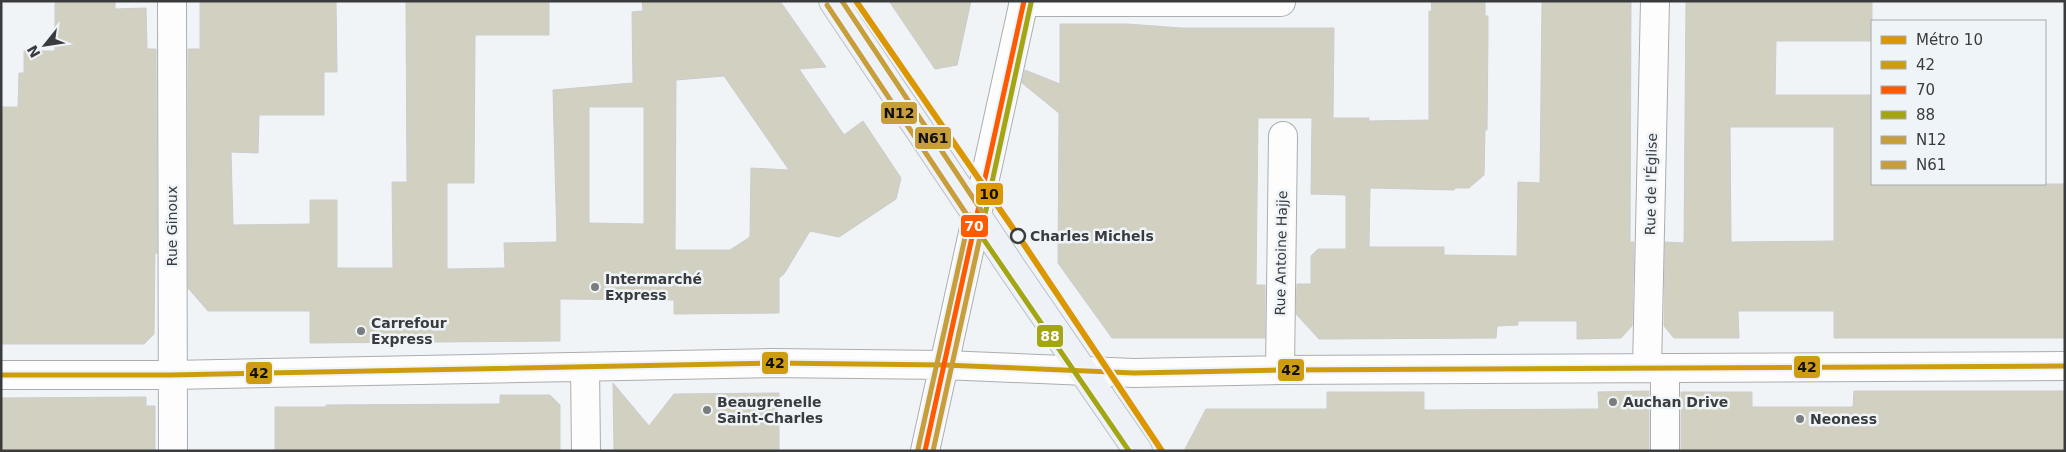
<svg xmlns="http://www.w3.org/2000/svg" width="2066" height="452" font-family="'DejaVu Sans',sans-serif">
  <rect width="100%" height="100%" fill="#f1f4f7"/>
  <path fill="#d2d1c1" stroke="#cbcccd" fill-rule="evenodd" d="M55 1H115V9L146 8 147 49H156L157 254 155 251 154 334 144 344H1V107H18L19 73H24V51H55Z
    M200 1H336L337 72H324V115H259L258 153 231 152 233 225 310 224V200H337V268H393L392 182H407L406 1H549V35H475L474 183H447V269L505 268 504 243 557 242 553 90 633 83 632 12 643 11 642 1H780L826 67 799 69 844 135 863 121 901 178 896 199 839 237 810 231 784 274 779 278V313L674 314V300L560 299V341L310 343V311H208L188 288V49H200ZM724 76 789 170 751 168 750 237 730 250H675L676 80ZM589 107H644V224L589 223Z
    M889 1H971L957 65 935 69Z
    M1431 1H1485V16H1488V35L1487 130H1485L1484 175 1469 188H1455L1454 190 1370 188 1369 247H1444V255L1517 256 1518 182 1540 183 1542 1H1631L1630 242H1634L1632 326 1621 338 1577 339V321H1518V325L1497 326 1496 338 1319 339 1296 314 1297 284H1311V256L1318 249H1346V195L1311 194 1312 118H1258L1256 285H1265V338H1112L1058 263 1059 113 1022 83 1025 70 1060 84V24H1127L1181 28H1334L1333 118H1369V121L1429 120V11H1432Z
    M1686 1H1872V41H1776L1775 95H1872V184H2065V338H1834V311H1738L1739 338H1674L1664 326 1665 242 1684 243ZM1730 127H1834V241L1731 242Z
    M613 383 649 426 674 394 779 393V451H614Z
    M1649 391V451H1184L1206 409H1327V392H1424V410L1599 409 1598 392Z
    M1854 391H2065V451H1681V392H1752V407H1853Z
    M500 395H550L560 405V451H275V407H326V405L500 404Z
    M146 397V406H155V451H1V398Z"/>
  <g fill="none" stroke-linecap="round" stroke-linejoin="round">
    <g stroke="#abadaf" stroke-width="30">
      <path id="minor" d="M172 1 173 451
        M1024 2H1281
        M585 367 586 451
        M1647 368 1655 1
        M1665 368V451
        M1280 370 1283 136
        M1 375H171L771 363 944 365 1134 373 1280 370 2065 366
        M925 451 1024 1"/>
    </g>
    <g stroke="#b9c0c8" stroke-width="30">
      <path id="major" d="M833 1 1012 268 1138 451"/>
    </g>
    <use href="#minor" stroke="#fdfdfe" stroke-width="28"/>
    <use href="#major" stroke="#eef2f6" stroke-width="28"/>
    <g stroke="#eff4f9" stroke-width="9">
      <path id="bus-1" d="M1 375H171L771 363 944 365 1134 373 1280 370 2065 366"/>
    </g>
    <g stroke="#eff4f9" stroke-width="9">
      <path id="bus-2" d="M925 451 1024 1"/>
    </g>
    <g stroke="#eff4f9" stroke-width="9">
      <path id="bus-3" d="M984 219 1031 3
        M971 221 1129 451"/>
    </g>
    <g stroke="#eff4f9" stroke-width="9">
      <path id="bus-4" d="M827 5 971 221
        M933 451 984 219"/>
    </g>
    <g stroke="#eff4f9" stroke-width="9">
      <path id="bus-5" d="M842 1 983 213
        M918 449 970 215"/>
    </g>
    <use href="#bus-1" stroke="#ce9d0f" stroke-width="5"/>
    <use href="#bus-2" stroke="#ff5a00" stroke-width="5"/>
    <use href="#bus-3" stroke="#a4a512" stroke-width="5"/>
    <use href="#bus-4" stroke="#c79e3a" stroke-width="5"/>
    <use href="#bus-5" stroke="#c79e3a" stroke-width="5"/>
    <g stroke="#eff4f9" stroke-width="10">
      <path id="metro-1" d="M856 1 1019 237 1162 451"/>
    </g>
    <use href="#metro-1" stroke="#dc9600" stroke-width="6"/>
  </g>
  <circle fill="#eff4f9" stroke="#3a3b3d" stroke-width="2.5" cx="1018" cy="236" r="7"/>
  <g fill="#7a7c7e" stroke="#eff4f9" stroke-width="2">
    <circle cx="595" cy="287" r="5"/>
    <circle cx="361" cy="331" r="5"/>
    <circle cx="1613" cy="402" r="5"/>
    <circle cx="707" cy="410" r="5"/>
    <circle cx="1800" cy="419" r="5"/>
  </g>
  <g text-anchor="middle" stroke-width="5" stroke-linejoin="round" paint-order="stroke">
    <g font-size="14" fill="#3a3b3d" stroke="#eff4f9">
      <text transform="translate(1651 184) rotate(-89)" y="5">Rue de l'Église</text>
      <text transform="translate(172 226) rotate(-90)" y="5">Rue Ginoux</text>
      <text transform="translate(1281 253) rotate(-89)" y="5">Rue Antoine Hajje</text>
    </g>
    <g font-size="14" font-weight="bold" fill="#3a3b3d" stroke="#eff4f9" text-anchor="start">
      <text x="1030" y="241">Charles Michels</text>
    </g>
    <g font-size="14" font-weight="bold" fill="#3a3b3d" stroke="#eff4f9" text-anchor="start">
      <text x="605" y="284">Intermarché<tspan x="605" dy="16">Express</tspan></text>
      <text x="371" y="328">Carrefour<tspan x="371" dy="16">Express</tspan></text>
      <text x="717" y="407">Beaugrenelle<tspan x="717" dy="16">Saint-Charles</tspan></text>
      <text x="1623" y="407">Auchan Drive</text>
      <text x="1810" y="424">Neoness</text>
    </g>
  </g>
  <g stroke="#eff4f9" stroke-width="2">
    <rect x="880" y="101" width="38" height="24" rx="5" fill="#c79e3a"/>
    <rect x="914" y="126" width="38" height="24" rx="5" fill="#c79e3a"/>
    <rect x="975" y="182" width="29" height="24" rx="5" fill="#dc9600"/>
    <rect x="960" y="214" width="29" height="24" rx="5" fill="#ff5a00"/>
    <rect x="1036" y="324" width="28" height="24" rx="5" fill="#a4a512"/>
    <rect x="761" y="351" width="28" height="24" rx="5" fill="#ce9d0f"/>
    <rect x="1793" y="355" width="28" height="24" rx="5" fill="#ce9d0f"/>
    <rect x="1277" y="358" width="28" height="24" rx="5" fill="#ce9d0f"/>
    <rect x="245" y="361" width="28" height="24" rx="5" fill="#ce9d0f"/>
  </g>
  <g font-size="14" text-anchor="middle" font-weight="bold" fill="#fff">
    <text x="974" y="231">70</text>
    <text x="1050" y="341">88</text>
  </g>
  <g font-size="14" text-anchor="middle" font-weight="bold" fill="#111">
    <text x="899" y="118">N12</text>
    <text x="933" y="143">N61</text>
    <text x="989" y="199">10</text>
    <text x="775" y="368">42</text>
    <text x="1807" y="372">42</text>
    <text x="1291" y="375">42</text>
    <text x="259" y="378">42</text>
  </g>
  <rect width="2066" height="452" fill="none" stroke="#3a3b3d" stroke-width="5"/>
  <rect x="1871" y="20" width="175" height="165" fill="#eff4f9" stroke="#a7aaae"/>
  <rect x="1881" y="36" width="25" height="8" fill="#dc9600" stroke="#a7aaae"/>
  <text x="1916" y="45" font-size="15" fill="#3a3b3d">Métro 10</text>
  <rect x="1881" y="61" width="25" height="8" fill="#ce9d0f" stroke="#a7aaae"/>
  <text x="1916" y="70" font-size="15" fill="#3a3b3d">42</text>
  <rect x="1881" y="86" width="25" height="8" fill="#ff5a00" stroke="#a7aaae"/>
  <text x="1916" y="95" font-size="15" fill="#3a3b3d">70</text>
  <rect x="1881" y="111" width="25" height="8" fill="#a4a512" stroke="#a7aaae"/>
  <text x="1916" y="120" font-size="15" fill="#3a3b3d">88</text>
  <rect x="1881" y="136" width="25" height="8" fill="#c79e3a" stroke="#a7aaae"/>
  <text x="1916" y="145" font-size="15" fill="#3a3b3d">N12</text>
  <rect x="1881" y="161" width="25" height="8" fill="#c79e3a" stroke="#a7aaae"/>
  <text x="1916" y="170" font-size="15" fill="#3a3b3d">N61</text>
  <g transform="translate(45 45) rotate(240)" stroke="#eff4f9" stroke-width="4" paint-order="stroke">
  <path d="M0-4L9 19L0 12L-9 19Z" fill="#3a3b3d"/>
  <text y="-8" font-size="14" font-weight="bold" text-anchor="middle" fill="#3a3b3d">N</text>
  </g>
</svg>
